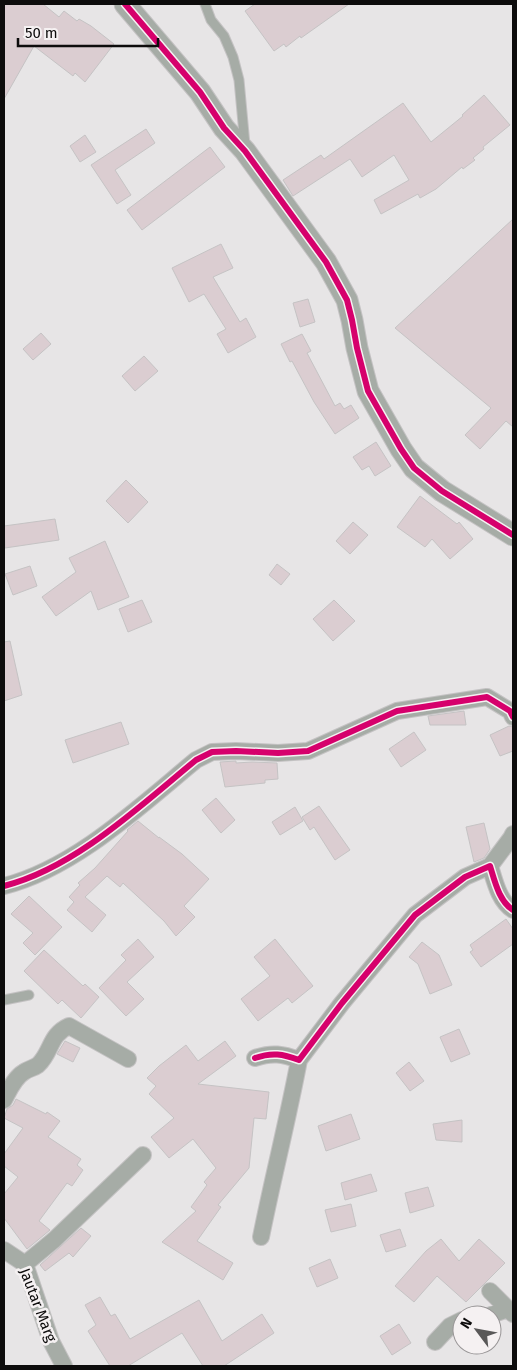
<svg xmlns="http://www.w3.org/2000/svg" width="517" height="1370" font-family="'Fira Sans',sans-serif">
  <rect width="100%" height="100%" fill="#e7e5e6"/>
  <path fill="#dbcdd1" stroke="#c5c3c4" d="M4 4H43L59 17 64 11 77 21 79 19 91 26 114 44 85 82 75 73 73 76 34 46 4 99Z
    M255 4H349L301 38 300 36 286 47 284 44 274 51 245 11Z
    M484 95 510 125 483 147 484 149 473 158 475 160 463 169 462 167 436 189 420 198 418 194 381 214 374 200 409 180 394 155 362 177 350 159 293 196 283 180 321 155 324 159 403 103 431 142 463 116 462 115Z
    M146 129 155 143 115 170 131 195 117 204 91 165Z
    M85 135 96 152 80 162 70 146Z
    M210 147 225 167 142 230 127 210Z
    M513 219V427L506 421 480 449 465 435 491 408 395 328Z
    M221 244 233 268 213 277 240 322 246 318 256 337 228 353 217 334 226 329 204 294 189 302 172 268Z
    M308 299 315 322 300 327 293 303Z
    M41 333 51 344 33 360 23 349Z
    M302 334 311 351 307 353 335 406 340 403 344 409 351 405 359 418 335 434 314 402 292 361 290 362 281 344Z
    M144 356 158 371 135 391 122 376Z
    M376 442 391 466 375 476 369 466 362 470 353 457Z
    M126 480 148 502 128 523 106 501Z
    M420 496 457 524 459 522 473 539 450 559 432 539 425 547 397 527Z
    M55 519 59 540 5 548 4 526Z
    M353 522 368 535 350 554 336 541Z
    M105 541 129 597 98 610 91 591 56 616 42 597 76 572 69 558Z
    M277 564 290 574 281 585 269 575Z
    M30 566 37 586 13 595 5 574Z
    M142 600 152 622 128 632 119 609Z
    M334 600 355 621 333 641 313 619Z
    M10 641 22 695 4 701V642Z
    M464 711 466 725H430L428 716Z
    M121 722 129 744 73 763 65 740Z
    M509 726 513 727V751L500 756 490 735Z
    M414 732 426 750 401 767 389 749Z
    M236 761V763L252 762 277 763 278 779 265 780V783L225 787 220 762Z
    M216 798 235 820 221 833 202 810Z
    M319 806 350 850 335 860 314 827 310 830 302 817Z
    M295 807 303 821 280 835 272 822Z
    M138 821 159 838V837L182 854 209 879 184 906 195 917 176 936 164 921 123 883 120 887 107 876 85 897 106 915 92 932 67 910 74 902 69 897 80 885 78 883 95 868 128 831 127 830Z
    M484 823 490 849 484 858 474 862 466 827Z
    M29 896 62 927 35 955 23 943 33 933 11 914Z
    M506 919 513 929V944L481 967 470 952 473 950 470 945Z
    M138 939 154 957 127 982 144 999 126 1016 99 988 126 960 121 955Z
    M275 939 313 986 292 1003 288 998 258 1021 241 999 270 976 254 957Z
    M422 942 439 955 452 985 430 994 418 964 409 957Z
    M44 950 83 986 85 984 99 997 81 1018 62 1000 58 1004 24 971Z
    M459 1029 470 1054 451 1062 440 1037Z
    M65 1041 80 1048 73 1062 57 1054Z
    M225 1041 236 1056 198 1084 269 1092 266 1119 254 1118 249 1168 218 1205 221 1207 197 1241 233 1263 223 1280 162 1242 196 1211 191 1207 207 1185 204 1182 216 1168 193 1139 169 1158 151 1137 174 1118 149 1094 156 1086 147 1078 159 1066 186 1045 198 1061Z
    M409 1062 424 1081 410 1091 396 1073Z
    M16 1099 46 1114 47 1112 60 1121 48 1137 81 1159 77 1165 83 1170 72 1186 67 1183 39 1221 50 1230 27 1249 4 1218V1194L18 1177 4 1166V1154L23 1128 4 1118 7 1109 13 1105Z
    M351 1114 360 1139 326 1151 318 1126Z
    M462 1120V1142L436 1140 433 1124Z
    M371 1174 377 1191 345 1200 341 1183Z
    M428 1187 434 1206 410 1213 405 1193Z
    M351 1204 356 1226 331 1232 325 1210Z
    M81 1228 91 1236 73 1257 69 1253 45 1271 40 1265Z
    M400 1229 406 1246 386 1252 380 1235Z
    M441 1239 459 1261 479 1239 505 1263 466 1302 437 1276 414 1302 395 1286 426 1251Z
    M330 1259 338 1278 317 1287 309 1268Z
    M100 1297 111 1316 115 1314 130 1339 199 1300 222 1341 262 1314 274 1333 224 1366H203L182 1333 128 1366H110L88 1331 96 1325 85 1305Z
    M399 1324 411 1343 392 1355 380 1336Z"/>
  <g fill="none" stroke-linecap="round" stroke-linejoin="round">
    <g stroke="#c4c2c3" stroke-width="11">
      <path id="service" d="M205 4 211 20 224 36 233 57 239 80 245 145
        M4 1000 29 995"/>
    </g>
    <g stroke="#c4c2c3" stroke-width="18">
      <path id="minor" d="M490 866 511 838 513 834
        M4 886C75 868 140 806 196 760L212 752 236 751 278 753 308 751 397 711 487 697 510 711 513 717
        M255 1058C272 1052 283 1054 299 1060L342 1003 415 915 465 877 490 866C495 882 499 901 513 910
        M4 1100C9 1091 14 1078 24 1072 28 1069 34 1068 38 1065 52 1052 49 1035 69 1026L128 1059
        M261 1237C273 1177 288 1119 299 1060
        M4 1250 25 1264 51 1341 64 1366
        M25 1264 54 1240 143 1155
        M490 1291 513 1314
        M491 1315 508 1309
        M435 1342 450 1326 462 1320"/>
    </g>
    <g stroke="#c4c2c3" stroke-width="23">
      <path id="tertiary" d="M125 4 200 92 224 128 245 151 326 262 347 300 352 320 357 348 368 391 401 449 414 468 442 491 513 535"/>
    </g>
    <use href="#service" stroke="#a6aca6" stroke-width="9"/>
    <use href="#minor" stroke="#a6aca6" stroke-width="16"/>
    <use href="#tertiary" stroke="#a6aca6" stroke-width="21"/>
    <g stroke="#f5f1f2" stroke-width="9">
      <path id="cycleway" d="M125 4 200 92 224 128 245 151 326 262 347 300 352 320 357 348 368 391 401 449 414 468 442 491 513 535
        M4 886C75 868 140 806 196 760L212 752 236 751 278 753 308 751 397 711 487 697 510 711 513 717
        M255 1058C272 1052 283 1054 299 1060L342 1003 415 915 465 877 490 866C495 882 499 901 513 910"/>
    </g>
    <use href="#cycleway" stroke="#d6006c" stroke-width="6"/>
  </g>
  <g text-anchor="middle" stroke-width="5" stroke-linejoin="round" paint-order="stroke">
    <g font-size="15" fill="#0d0c0c" stroke="#f5f1f2">
      <text transform="translate(38 1305) rotate(69)" y="5">Jautar Marg</text>
    </g>
  </g>
  <rect width="517" height="1370" fill="none" stroke="#0d0c0c" stroke-width="10"/>
  <g transform="translate(477 1330) rotate(302)"><circle r="24" fill="#f5f1f2" stroke="#989596"/>
  <path d="M0-4L9 19L0 12L-9 19Z" fill="#595858"/>
  <text y="-8" font-size="14" font-weight="bold" text-anchor="middle" fill="#0d0c0c">N</text>
  </g>
  <path d="M18 38v8h140v-8" fill="none" stroke="#0d0c0c" stroke-width="2.5"/>
  <text x="25" y="38" font-size="15" fill="#0d0c0c" stroke="#f5f1f2" stroke-width="4" paint-order="stroke">50 m</text>
</svg>
